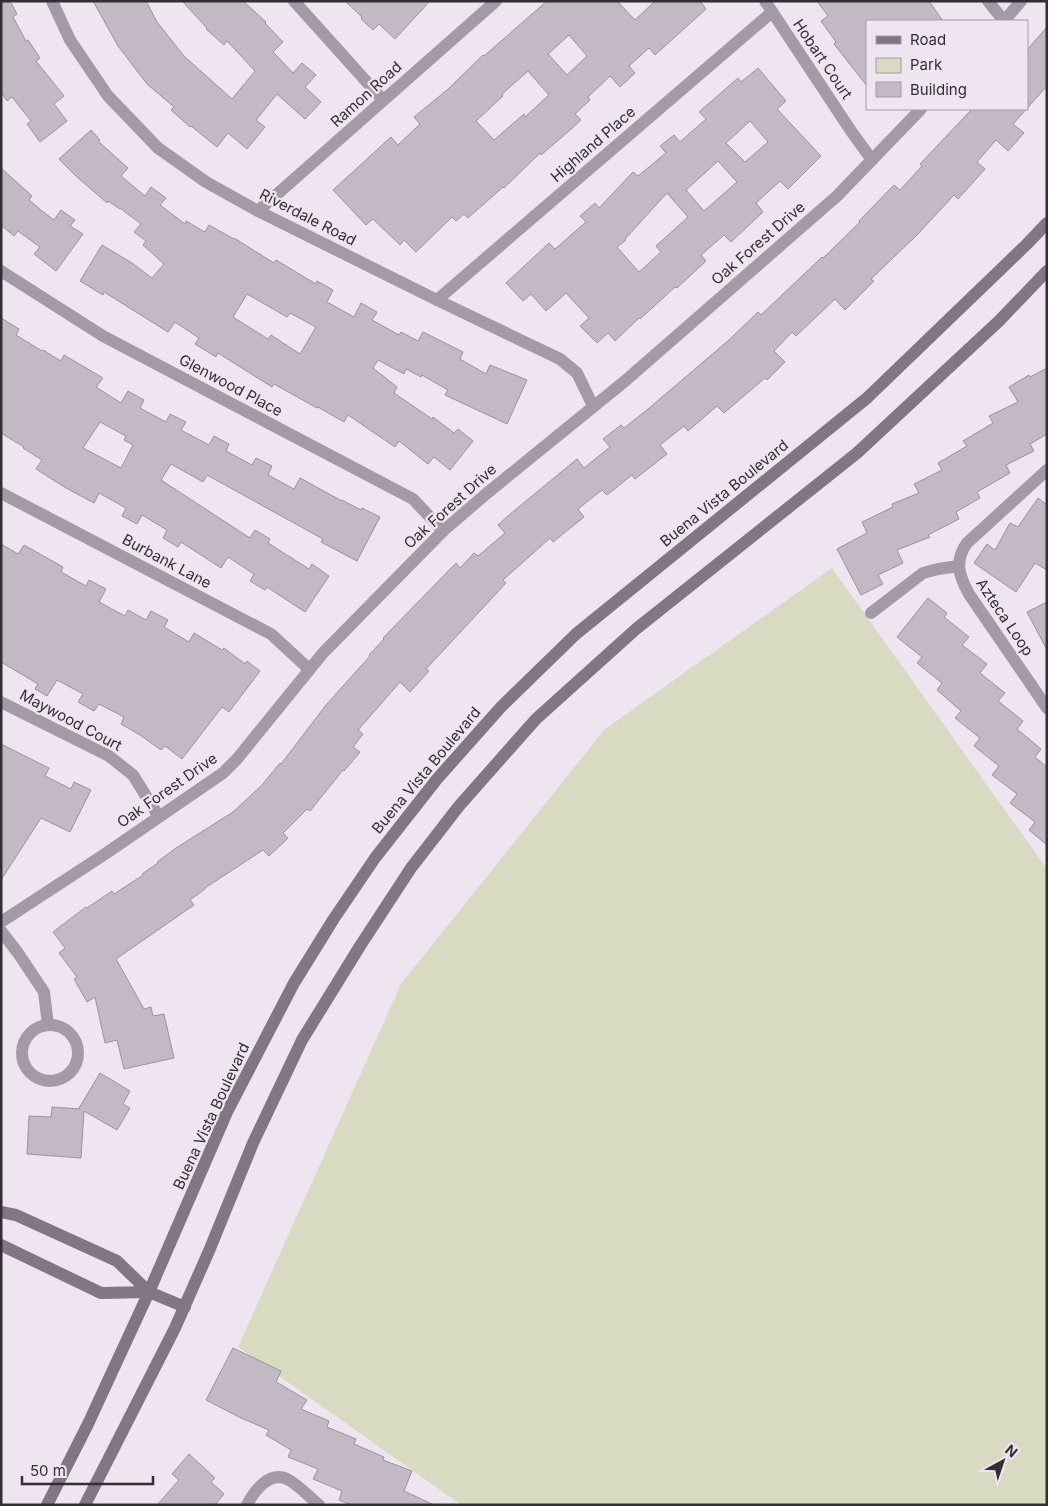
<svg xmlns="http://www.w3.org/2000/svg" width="1048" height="1506" font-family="Inter,sans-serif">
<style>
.green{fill:#d8dac2}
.building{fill:#c3b9c5;stroke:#9b929d;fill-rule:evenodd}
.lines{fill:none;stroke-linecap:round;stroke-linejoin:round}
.street{stroke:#a49aa7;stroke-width:12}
.secondary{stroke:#837486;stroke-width:12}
.labels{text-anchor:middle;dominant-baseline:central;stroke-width:4.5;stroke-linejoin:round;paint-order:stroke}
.street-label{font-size:15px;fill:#322e33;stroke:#efe5f1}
</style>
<rect width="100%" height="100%" fill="#efe5f1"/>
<path class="green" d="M832,568L1047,869V1505H461L238,1347L401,984L605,729Z"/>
<g class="building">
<path d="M1,1H10L17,14L13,17L26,41L28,40L40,58L36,61L64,96L54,104L67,121L40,142L27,124L31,121L12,97L7,101L1,92Z"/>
<path d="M93,1H146L157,22L184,56L232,99L255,71L227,41L224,45L206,29L207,28L182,1H243L266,22L265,23L283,42L273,52L293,73L302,63L316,75L305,87L321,102L305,119L277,94L256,120L265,127L247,149L228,133L217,147L191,126L190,127L171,110L174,107L147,84L118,46Z"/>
<path d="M345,1H430L395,39L379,24L373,30L361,19L362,17Z"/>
<path d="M547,1H617L635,20L655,1H700L706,9L655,55L649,48L629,66L635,73L620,87L610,76L588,97L590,100L575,114L581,120L569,131L541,155L540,153L504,188L503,187L468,218L464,214L456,221L452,217L416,252L404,240L400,245L373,219L366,225L333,190L391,137L398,145L420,124L414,117L447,90L483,55L484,56ZM569,35L587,56L567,75L548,54ZM528,71L549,95L525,117L524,114L494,140L476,121L503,96L502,94Z"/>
<path d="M817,1H929L943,21H867V86L834,44L836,42L821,21L828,16Z"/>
<path d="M1047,27V86L1013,124L1024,133L1008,151L996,140L977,162L985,169L958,199L954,195L917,235L871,279L874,281L845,310L835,299L796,336L792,332L774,351L785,362L767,380L765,378L724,413L717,406L688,431L684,426L660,445L667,454L635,479L632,475L607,495L602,490L578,509L584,517L553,542L550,538L503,580L506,583L426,669L429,671L410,692L400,682L358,730L363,734L353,747L360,752L344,771L343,770L310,811L307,809L283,833L288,838L269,856L263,850L205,888V889L190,900L194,905L116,959L144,1009L151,1007L153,1016L164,1014L174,1058L124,1069L117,1040L105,1043L95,997L87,1002L74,979L77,977L59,953L65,948L53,932L86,907L87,908L112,891L114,894L143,875L142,874L158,863L157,862L176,848L233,812L262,785L280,763L281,764L326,705L370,656L369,655L384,639L383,638L456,563L460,568L474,553L478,556L505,533L498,525L509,515L577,459L584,468L610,447L603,439L621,425L624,428L648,409L729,340L758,312L761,315L822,257L823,258L860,222L859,221L894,185L900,190L922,166L920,164L972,109H1027V50Z"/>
<path d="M758,68L786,101L777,109L821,156L788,189L780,181L756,203L763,212L731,242L724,235L701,255L706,261L677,288L675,287L640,319L639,318L615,341L608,333L597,343L580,326L589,318L566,293L546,311L531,294L523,301L506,283L549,243L555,249L586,222L580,216L595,203L599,208L633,172L638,176L666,153L660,146L674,135L680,142L706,119L699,112L738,78L741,82ZM750,121L768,142L745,162L726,143ZM718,161L737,182L704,211L686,190ZM667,193L688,217L656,246L661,252L639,272L617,247L626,240L625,239Z"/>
<path d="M91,130L100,140L98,141L128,168L121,176L145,196L151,187L166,198L160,205L185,224L186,221L205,232L209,225L234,239V238L274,263L276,260L316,284L317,281L333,290L327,302L354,317L361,303L377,312L372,320L399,335L401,332L418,341L423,332L463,352L460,359L486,374L490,365L527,380L507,424L445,395L448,390L422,375L421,377L406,369L404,374L378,360L373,368L397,387L394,393L432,419L433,417L454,433L458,429L473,441L450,470L434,457L428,464L399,441L395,447L348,415L344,422L318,407L317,408L274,384L272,387L218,353L216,357L195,344L199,338L175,322L168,332L104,292L103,295L80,281L102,245L132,263L152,278L164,264L143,245L146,241L134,232L141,224L120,208V209L108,201L107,203L77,177L59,159ZM247,294L287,317L290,313L316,327L300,354L271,335L268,339L233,317Z"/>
<path d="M1,168L32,196L29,200L42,211L54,220L61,210L75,220L70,226L83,234L56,271L34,254L40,247L18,231L14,236L1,225Z"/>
<path d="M1,318L19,329L16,335L42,351L43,350L61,361L64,355L103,378L96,387L121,403L128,391L144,400L140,408L166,422L170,414L186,422L181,430L209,445L214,436L229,444L226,451L252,465L256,458L272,466L268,475L294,489L300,478L342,501V500L361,510L362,508L380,517L357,561L321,542L323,539L207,475L203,482L171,464L161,480L250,538L255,530L270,539L268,543L309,569L312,564L329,576L305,612L267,587L265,590L250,581L254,574L228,557L221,568L181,542L178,547L163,538L167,530L142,515L137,524L122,516L126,508L99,493L94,503L66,488L36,469L42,460L23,448L24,447L1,433ZM100,422L126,436L124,440L133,445L121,468L83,448Z"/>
<path d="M1047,368V434L1030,444L1034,451L1006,465L1010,473L977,492L980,498L956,512L959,519L928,535L930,537L897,550L903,563L878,575L883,584L861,595L837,549L867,533L862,522L893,507L892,504L919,493L914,484L942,470L938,463L967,446L963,441L993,423L989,416L1018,402L1009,387L1029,375L1030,377Z"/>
<path d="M1038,498L1047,505V570L1035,563L1016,592L974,563L987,544L995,550L1010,523L1018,527Z"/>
<path d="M1,544L18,554L24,545L63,567L61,572L86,586L89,580L106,589L99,602L125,616L128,610L146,620L151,611L168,620L164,627L189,642L194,633L222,650L224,648L245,664L247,661L260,671L229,712L222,707L182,759L165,746L161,750L140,735L121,724L124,717L99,704L94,711L78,702L83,694L57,680L47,696L35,689L38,684L1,662Z"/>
<path d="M928,598L947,613L944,617L969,637L962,645L987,664L980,673L1005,693L998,701L1023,721L1017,729L1041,749L1035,757L1047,767V845L1029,830L1035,822L1010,803L1017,794L992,775L999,766L974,746L980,738L955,718L961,711L937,690L942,683L917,663L922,657L897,637Z"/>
<path d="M1047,602V650L1027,612Z"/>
<path d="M1,744L49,768L45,776L71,789L74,782L91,790L70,832L41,818L1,880Z"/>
<path d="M100,1073L130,1091L123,1104L130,1108L117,1130L84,1111L81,1158L27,1154L29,1116L51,1117L52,1107L80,1109L79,1108Z"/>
<path d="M233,1348L281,1371L276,1382L307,1400L301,1409L329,1421L327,1427L356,1439L354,1444L384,1457L383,1460L412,1471L404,1491L434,1505H351L339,1500L342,1491L313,1479L318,1469L288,1457L291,1450L266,1435L269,1430L241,1418L206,1400Z"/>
<path d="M189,1454L215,1478L211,1482L224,1494L215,1505H157L179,1480L172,1474Z"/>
</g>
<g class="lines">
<g class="street">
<path d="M52,1L70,40L108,96L158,148L206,182L258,211L437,300L560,359L577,373L593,406"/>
<path d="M294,1L383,100"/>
<path d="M765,1L851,131L872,160"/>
<path d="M988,1L1004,21"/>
<path d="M1004,21L1021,1"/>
<path d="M258,211L496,1"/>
<path d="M1,271L103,336L413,499L443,531"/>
<path d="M437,300L772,12"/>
<path d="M1047,470L967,543C954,561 959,576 969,594L1047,708"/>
<path d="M1,493L271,634L309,669"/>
<path d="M871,613L923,573L938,569L959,566"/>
<path d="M1,702L109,756L133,775L159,817"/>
<path d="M1,922L105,854L223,773L237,759L323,653L443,531L486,494L625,381L837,196L921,109"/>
<path d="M1,931L18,953L44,992L48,1025"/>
<circle cx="50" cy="1053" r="28"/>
<path d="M247,1505C254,1491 269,1471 287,1479C299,1485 309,1497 319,1505"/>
</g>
<g class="secondary">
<path d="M1,1212L16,1215L117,1261L149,1292L185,1307"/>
<path d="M1,1245L101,1293L149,1292"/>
<path d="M47,1505L88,1424L149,1292L227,1112L294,983L333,920L375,858L437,779L501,707L576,634L867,398L1027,244L1047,223"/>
<path d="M85,1505L175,1328L209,1251L253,1143L302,1040L360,946L411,868L459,806L536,719L636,629L857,453L999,321L1047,271"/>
</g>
</g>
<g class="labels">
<g class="street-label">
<text transform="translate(823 59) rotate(56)">Hobart Court</text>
<text transform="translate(366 94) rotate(-42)">Ramon Road</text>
<text transform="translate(593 144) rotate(-41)">Highland Place</text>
<text transform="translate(308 217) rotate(27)">Riverdale Road</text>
<text transform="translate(758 243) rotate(-41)">Oak Forest Drive</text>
<text transform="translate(231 385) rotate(28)">Glenwood Place</text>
<text transform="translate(724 493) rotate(-39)">Buena Vista Boulevard</text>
<text transform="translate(450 506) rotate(-42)">Oak Forest Drive</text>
<text transform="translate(167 561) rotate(28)">Burbank Lane</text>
<text transform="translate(1005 617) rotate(56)">Azteca Loop</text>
<text transform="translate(71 720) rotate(28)">Maywood Court</text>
<text transform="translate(426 770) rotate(-50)">Buena Vista Boulevard</text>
<text transform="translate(167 790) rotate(-35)">Oak Forest Drive</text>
<text transform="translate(211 1116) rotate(-65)">Buena Vista Boulevard</text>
</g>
</g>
<rect width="1048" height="1506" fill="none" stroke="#322e33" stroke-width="5"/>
<rect x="866" y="20" width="162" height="90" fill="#efe5f1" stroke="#a39ca5"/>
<rect x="876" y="36" width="25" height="8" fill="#837486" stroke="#a39ca5"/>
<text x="910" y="45" font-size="15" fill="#322e33">Road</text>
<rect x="876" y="58" width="25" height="15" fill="#d8dac2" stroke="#a39ca5"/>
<text x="910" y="70" font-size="15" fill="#322e33">Park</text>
<rect x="876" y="82" width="25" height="15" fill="#c3b9c5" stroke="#a39ca5"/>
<text x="910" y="95" font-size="15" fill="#322e33">Building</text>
<g transform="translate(1003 1461) rotate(40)" stroke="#efe5f1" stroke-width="4" paint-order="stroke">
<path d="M0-4L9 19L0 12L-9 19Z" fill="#322e33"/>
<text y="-8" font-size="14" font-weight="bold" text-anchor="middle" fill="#322e33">N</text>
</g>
<path d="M22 1476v8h131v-8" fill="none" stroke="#322e33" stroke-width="2.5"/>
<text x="30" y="1476" font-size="15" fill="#322e33" stroke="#efe5f1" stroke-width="4" paint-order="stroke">50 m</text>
</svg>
